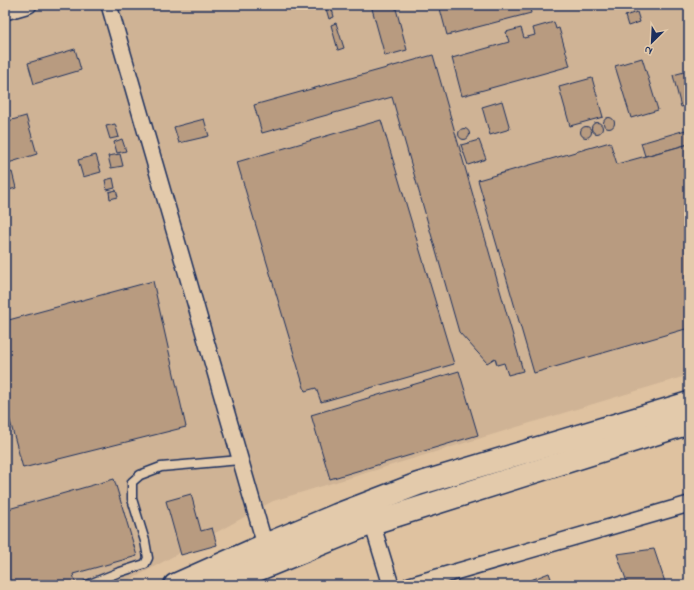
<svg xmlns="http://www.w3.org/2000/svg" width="694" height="590" font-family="'Indie Flower',sans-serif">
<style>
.built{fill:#cfb395}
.building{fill:#b89b80;stroke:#1b2f5e}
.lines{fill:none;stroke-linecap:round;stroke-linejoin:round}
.service-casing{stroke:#1b2f5e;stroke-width:11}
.minor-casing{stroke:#1b2f5e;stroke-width:18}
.primary-casing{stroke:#1b2f5e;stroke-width:25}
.service{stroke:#e3caab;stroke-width:8}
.minor{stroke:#e3caab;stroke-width:15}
.primary{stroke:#e3caab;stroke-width:22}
</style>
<rect width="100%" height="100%" fill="#dfc2a0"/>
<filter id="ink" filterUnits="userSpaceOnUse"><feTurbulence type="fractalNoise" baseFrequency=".025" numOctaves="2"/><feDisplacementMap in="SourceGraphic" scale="8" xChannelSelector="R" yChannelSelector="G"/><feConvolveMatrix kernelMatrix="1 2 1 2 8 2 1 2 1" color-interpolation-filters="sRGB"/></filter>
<g filter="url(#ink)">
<path class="built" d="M5,5H689V375L273,501L121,585H5Z"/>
<g class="building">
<path d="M325,5H331L334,17L329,19Z"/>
<path d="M371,5H395L407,50L385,56Z"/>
<path d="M439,5H529L531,13L447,35Z"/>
<path d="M637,12L640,22L628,26L625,16Z"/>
<path d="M554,22L556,29L559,28L570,66L462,96L452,58L509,42L506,32L521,28L524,38L535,35L533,28Z"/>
<path d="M336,23L344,48L338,50L331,25Z"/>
<path d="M689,41V58L688,57L686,50L688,43Z"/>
<path d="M75,49L81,70L34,84L28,63Z"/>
<path d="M433,55L523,371L508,375L504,363L497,365L495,358L487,363L459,332L392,97L262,133L254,105Z"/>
<path d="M642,58L658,110L631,118L615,66Z"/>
<path d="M688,71L689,74V105L681,107L673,75Z"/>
<path d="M592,78L603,117L570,126L559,87Z"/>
<path d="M502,101L510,129L490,135L482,107Z"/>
<path d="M26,116L37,154L5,164V122Z"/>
<circle cx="609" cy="123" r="5.5"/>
<path d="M204,119L209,136L179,143L174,127Z"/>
<path d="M381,120L454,364L321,402L316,388L305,391L237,162Z"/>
<circle cx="597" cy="128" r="5.5"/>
<path d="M115,124L119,137L110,139L106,126Z"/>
<circle cx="586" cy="132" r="5.5"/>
<circle cx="464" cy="134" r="5.5"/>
<path d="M689,129V144L645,156L641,143Z"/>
<path d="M122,139L126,151L117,153L114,142Z"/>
<path d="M479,140L486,159L468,165L461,145Z"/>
<path d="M610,142L617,164L689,144V328L534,373L478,180Z"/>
<path d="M120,154L123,166L111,168L108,156Z"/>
<path d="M96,155L101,172L83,177L78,160Z"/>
<path d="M12,172L16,188L5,191V174Z"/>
<path d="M113,178L115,188L107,190L105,180Z"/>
<path d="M116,190L118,197L110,199L109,192Z"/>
<path d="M153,281L186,427L23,468L5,403V321Z"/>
<path d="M459,371L478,435L330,479L311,415Z"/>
<path d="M114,479L137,556L73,574L76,585H51L50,581L35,585H5V510Z"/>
<path d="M191,494L201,531L212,528L217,545L181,555L166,501Z"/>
<path d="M654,549L666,585H628L617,554Z"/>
<path d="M549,573L553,584L550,585H518Z"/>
</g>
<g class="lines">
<defs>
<path id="service" d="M87,585L117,573L145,564L148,558L145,541L132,499V482L140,475L161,467L240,460"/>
<g id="minor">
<path d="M109,5L265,545L269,553"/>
<path d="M5,12L29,5"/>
<path d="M372,523L391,585"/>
<path d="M410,585L689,504"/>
</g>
<g id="primary">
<path d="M175,585L265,545L337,515L418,484L689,403"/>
<path d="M222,585L262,568L372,523L689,423"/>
</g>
</defs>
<use href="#service" class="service-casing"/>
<use href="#minor" class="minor-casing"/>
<use href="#primary" class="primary-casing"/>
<use href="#service" class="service"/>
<use href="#minor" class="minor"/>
<use href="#primary" class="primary"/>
</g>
</g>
<rect width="694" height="590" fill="none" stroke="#e3caab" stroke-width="20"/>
<rect x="10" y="10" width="674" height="570" fill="none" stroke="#1b2f5e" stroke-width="1.5" filter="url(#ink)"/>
<g transform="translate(652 42) rotate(204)" stroke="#e3caab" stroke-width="3" paint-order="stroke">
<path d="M0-3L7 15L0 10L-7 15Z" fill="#1b2f5e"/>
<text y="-6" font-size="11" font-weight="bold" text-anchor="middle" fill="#1b2f5e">N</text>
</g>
</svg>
